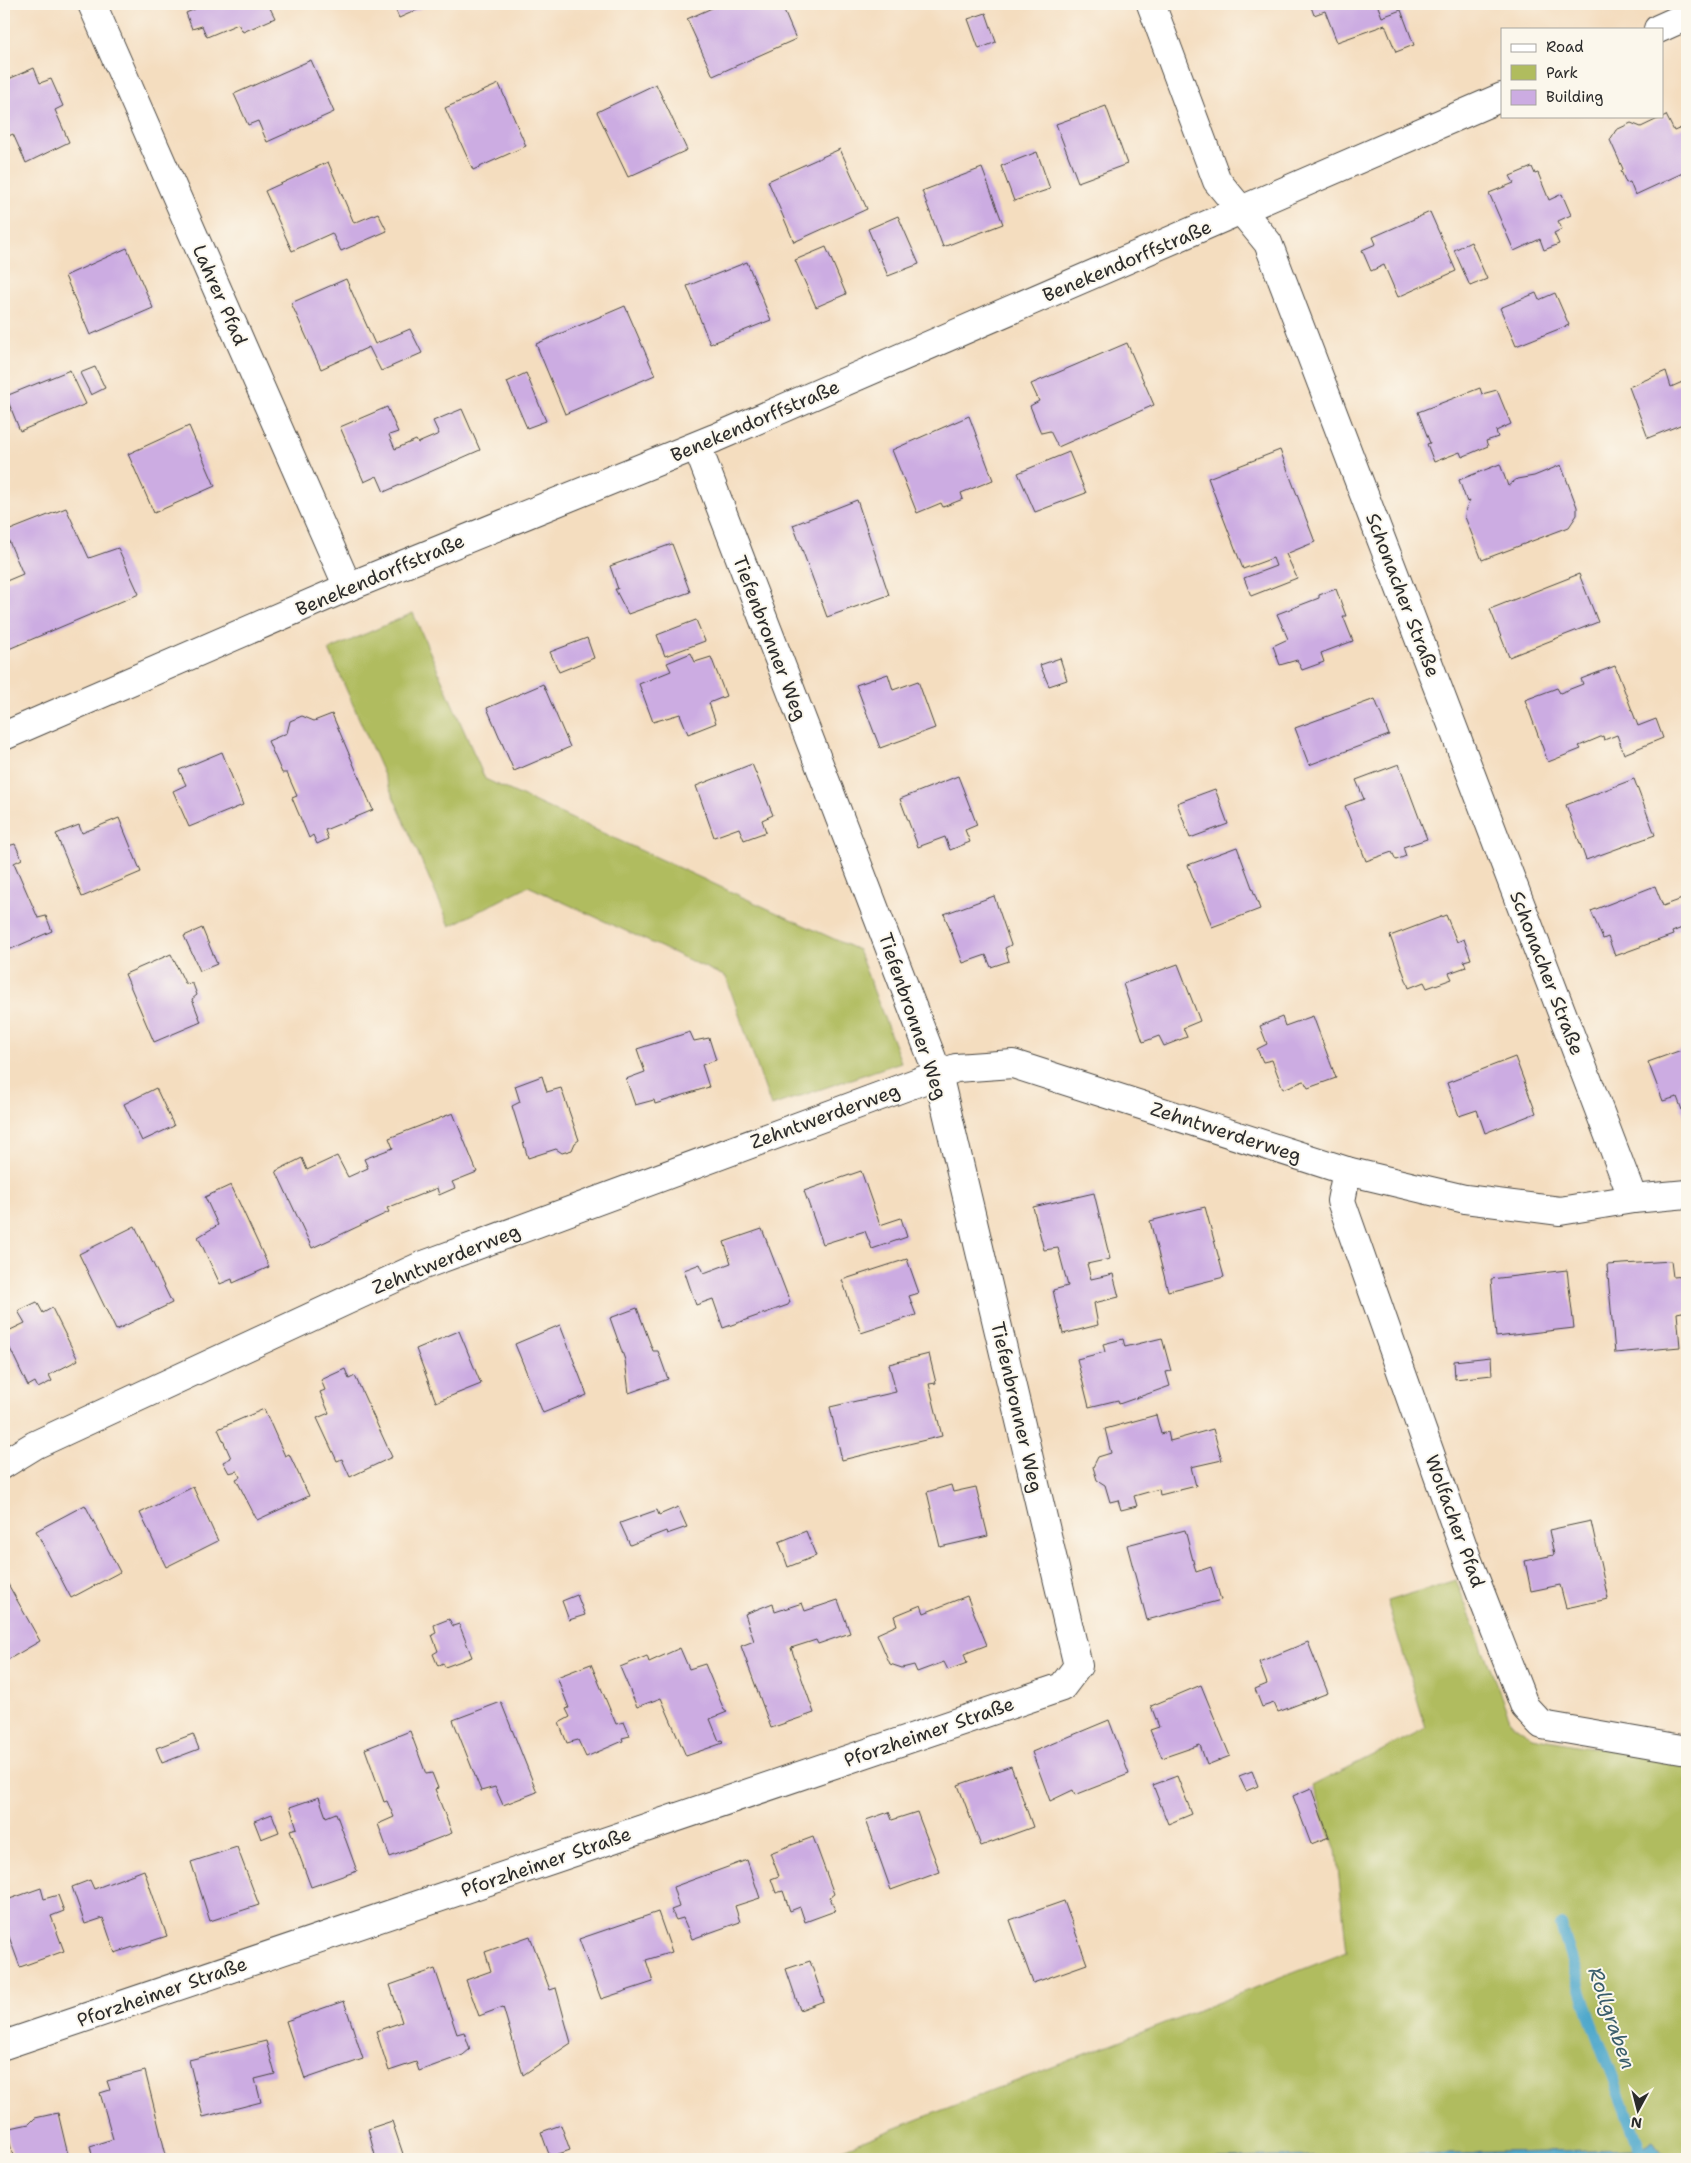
<svg xmlns="http://www.w3.org/2000/svg" width="1691" height="2163" font-family="'Shantell Sans',sans-serif">
<style>
.green{fill:#b0bc5e;stroke:#6e7444}
.water{fill:#4ea7cb;stroke:#3c697b}
.lines{fill:none;stroke-linecap:round;stroke-linejoin:round}
.stream{stroke:#4ea7cb;stroke-width:12}
.building{fill:#ccace2}
.minor-casing{stroke:#494641;stroke-width:30}
.minor{stroke:#fff;stroke-width:28}
.labels{text-anchor:middle;dominant-baseline:central;stroke-width:4;stroke-linejoin:round;paint-order:stroke}
.street-label{font-size:19px;fill:#2b2b2b;stroke:#fbf7ec}
.water-label{font-size:20px;font-style:italic;fill:#395d6b;stroke:#fbf7ec}
</style>
<rect width="100%" height="100%" fill="#fbf7ec"/>
<filter id="ink" filterUnits="userSpaceOnUse"><feTurbulence type="fractalNoise" baseFrequency=".02" numOctaves="2"/><feDisplacementMap in="SourceGraphic" scale="10" xChannelSelector="R" yChannelSelector="G"/><feConvolveMatrix kernelMatrix="1 2 1 2 8 2 1 2 1" color-interpolation-filters="sRGB"/></filter>
<filter id="wash" filterUnits="userSpaceOnUse"><feTurbulence type="fractalNoise" baseFrequency=".0096" numOctaves="4" result="noise"/><feDisplacementMap in="SourceGraphic" scale="20" xChannelSelector="R" yChannelSelector="G"/><feGaussianBlur stdDeviation="1.12" result="paint"/><feColorMatrix in="noise" values="0 0 0 0 0 0 0 0 0 0 0 0 0 0 0 0 0 1.4 0 .05"/><feComposite in="paint" operator="in"/></filter>
<g filter="url(#wash)">
<rect width="100%" height="100%" fill="#f4ddbf"/>
<g class="green">
<path d="M413,613L485,779L858,950L901,1062L771,1106L726,977L528,886L450,926L329,650Z"/>
<path d="M1456,1580L1511,1722L1532,1737L1582,1746L1687,1759V2159C1670,2159 1664,2153 1654,2140L1640,2149L1180,2159H817L1347,1952L1336,1850L1312,1786L1426,1728L1387,1601Z"/>
</g>
<path class="water" d="M1654,2140L1663,2152L1674,2159H1180L1640,2149Z"/>
<g class="lines">
<path class="stream" d="M1561,1926L1591,2020L1640,2149"/>
</g>
<g id="blocks">
<g class="building">
<path d="M192,4H281L270,8L275,18L243,32L238,24L207,37L202,26L192,29L186,13L195,9Z"/>
<path d="M393,4H425L426,6L399,18Z"/>
<path d="M721,4H781L796,39L713,76L687,19Z"/>
<path d="M1310,4H1377L1382,17L1401,10L1414,45L1396,52L1385,25L1337,42L1325,11L1314,15Z"/>
<path d="M986,13L996,42L979,49L968,19Z"/>
<path d="M311,60L334,112L267,142L258,121L248,125L234,94Z"/>
<path d="M34,68L40,83L51,79L63,106L55,110L69,142L26,163L13,134L4,138V81Z"/>
<path d="M499,84L526,146L473,170L445,108Z"/>
<path d="M656,84L687,150L628,177L597,112Z"/>
<path d="M1106,106L1127,164L1078,182L1056,124Z"/>
<path d="M1666,115L1674,131L1686,126L1687,129V150L1684,151L1687,160V171L1635,195L1630,182L1626,183L1621,171L1623,169L1610,140L1616,130L1631,123L1641,127Z"/>
<path d="M840,149L867,209L794,242L768,181Z"/>
<path d="M1037,152L1050,189L1014,201L1001,166Z"/>
<path d="M328,162L354,223L378,213L387,231L341,251L332,233L292,251L265,191Z"/>
<path d="M1532,167L1535,174L1538,173L1549,200L1562,194L1571,215L1558,221L1562,229L1554,233L1559,244L1544,250L1540,239L1514,251L1489,193L1514,183L1510,176Z"/>
<path d="M982,168L1003,224L943,247L922,191Z"/>
<path d="M1430,212L1456,271L1398,297L1384,265L1371,271L1362,250L1376,244L1373,237Z"/>
<path d="M898,216L919,264L888,276L868,229Z"/>
<path d="M1471,242L1487,279L1470,286L1454,250Z"/>
<path d="M826,247L846,294L816,307L795,260Z"/>
<path d="M127,248L153,308L90,335L65,276Z"/>
<path d="M747,262L771,320L710,344L687,286Z"/>
<path d="M346,279L375,344L410,329L422,353L381,371L369,347L321,369L291,303Z"/>
<path d="M1536,293L1539,300L1555,293L1569,325L1516,346L1500,308Z"/>
<path d="M625,306L655,375L565,414L536,344Z"/>
<path d="M1127,343L1154,405L1058,447L1050,431L1041,433L1030,406L1039,401L1031,384Z"/>
<path d="M95,367L105,388L91,395L80,373Z"/>
<path d="M70,370L86,404L20,431L6,396Z"/>
<path d="M1666,371L1671,387L1687,380V410L1682,413L1685,423L1648,438L1629,387Z"/>
<path d="M526,373L546,421L527,428L507,382Z"/>
<path d="M1480,388L1482,394L1497,390L1511,424L1496,431L1498,437L1486,441L1488,446L1462,457L1460,452L1434,462L1427,444L1430,443L1418,412Z"/>
<path d="M387,407L398,432L389,435L395,449L416,440L418,443L439,434L433,421L462,409L480,450L384,492L377,476L364,482L340,427Z"/>
<path d="M969,416L993,480L961,493L963,499L943,507L941,503L917,513L892,450Z"/>
<path d="M189,426L215,486L154,513L128,454Z"/>
<path d="M1280,450L1315,542L1286,554L1297,578L1251,596L1244,578L1276,566L1273,558L1243,569L1208,478Z"/>
<path d="M1069,452L1086,493L1035,512L1018,473Z"/>
<path d="M1500,464L1508,486L1517,479L1534,476L1561,465L1577,507V515L1569,527L1482,560L1465,517L1466,508L1470,501L1467,502L1459,480Z"/>
<path d="M857,500L889,595L827,617L793,525Z"/>
<path d="M66,508L89,558L118,548L139,594L4,651V582L23,574L5,532Z"/>
<path d="M672,544L690,592L628,614L615,589H618L610,566Z"/>
<path d="M1579,574L1598,622L1509,657L1490,609Z"/>
<path d="M1336,589L1346,616H1343L1353,641L1321,653L1324,662L1302,670L1297,660L1280,665L1273,646L1288,639L1277,614L1319,598V595Z"/>
<path d="M696,620L705,641L665,656L657,635Z"/>
<path d="M587,638L594,658L559,672L550,652Z"/>
<path d="M691,653L695,662L711,657L726,696L709,703L716,723L688,734L680,714L653,722L639,684L671,671L667,663Z"/>
<path d="M1060,658L1067,680L1049,686L1040,665Z"/>
<path d="M1615,666L1638,726L1656,719L1663,738L1624,754L1617,735L1604,740L1603,736L1579,746L1581,749L1548,762L1525,700L1557,688L1560,693L1583,684L1581,679Z"/>
<path d="M888,674L893,690L918,681L935,728L880,748L856,685Z"/>
<path d="M543,684L570,747L514,771L487,708Z"/>
<path d="M1375,699L1389,735L1309,765L1295,728Z"/>
<path d="M332,714L373,810L325,830L328,839L317,844L313,835L309,838L292,798L297,796L287,773H282L268,741L287,733L290,721L302,716L314,721Z"/>
<path d="M222,752L243,805L189,827L173,791L186,785L179,770Z"/>
<path d="M752,764L773,815L762,820L766,832L744,840L739,828L714,837L696,786Z"/>
<path d="M1399,764L1427,839L1403,847L1406,856L1396,860L1392,852L1366,861L1345,806L1364,799L1356,780Z"/>
<path d="M958,776L977,825L965,830L970,842L950,850L945,837L918,847L900,799Z"/>
<path d="M1634,779L1655,835L1586,860L1566,805Z"/>
<path d="M1215,789L1228,824L1190,838L1177,803Z"/>
<path d="M119,818L141,872L82,897L56,834L79,825L82,833Z"/>
<path d="M4,838L8,846L15,844L22,859L14,863L38,918L46,916L52,931L4,952Z"/>
<path d="M1237,847L1260,909L1212,927L1188,865Z"/>
<path d="M1655,886L1663,906L1682,899L1687,914V926L1672,932L1673,935L1615,956L1608,937L1603,939L1591,911Z"/>
<path d="M994,896L1011,945L1005,948L1009,961L991,967L986,955L963,963L944,914Z"/>
<path d="M1446,915L1457,942L1464,939L1471,959L1464,961L1466,967L1449,973L1452,979L1427,988L1424,982L1409,988L1390,936Z"/>
<path d="M202,928L217,964L200,971L184,936Z"/>
<path d="M171,954L185,983L193,984L197,995L192,999L201,1022L154,1042L125,974Z"/>
<path d="M1178,964L1200,1021L1183,1028L1187,1037L1164,1046L1159,1036L1143,1042L1123,984Z"/>
<path d="M1313,1016L1336,1078L1308,1088L1304,1081L1283,1089L1272,1060L1263,1062L1257,1049L1267,1044L1260,1026L1282,1017L1285,1026Z"/>
<path d="M690,1032L694,1041L709,1038L716,1060L702,1065L709,1087L655,1104L654,1100L635,1105L626,1079L645,1072L637,1049Z"/>
<path d="M1687,1048V1123L1677,1097L1663,1101L1648,1062Z"/>
<path d="M1515,1057L1536,1113L1485,1133L1477,1110L1459,1116L1447,1083Z"/>
<path d="M542,1076L547,1092L561,1088L579,1140L575,1143L572,1150L562,1153L556,1149L528,1158L512,1106L520,1102L515,1086Z"/>
<path d="M156,1088L174,1126L142,1141L124,1104Z"/>
<path d="M453,1113L477,1172L452,1182L455,1188L439,1195L437,1188L387,1208L389,1212L312,1248L276,1171L302,1158L307,1170L337,1156L348,1177L368,1168L364,1159L393,1148L389,1138Z"/>
<path d="M861,1171L880,1225L901,1218L907,1237L872,1249L865,1231L823,1244L804,1191Z"/>
<path d="M231,1185L269,1267L233,1283L232,1279L220,1284L198,1237L218,1225L205,1197Z"/>
<path d="M1094,1193L1110,1259L1087,1264L1091,1279L1113,1274L1119,1297L1094,1303L1098,1325L1063,1334L1053,1290L1068,1286L1058,1248L1044,1250L1033,1207Z"/>
<path d="M1205,1207L1224,1277L1168,1291L1150,1221Z"/>
<path d="M135,1226L172,1303L116,1330L79,1254Z"/>
<path d="M762,1229L790,1302L788,1305L723,1328L713,1299L696,1305L684,1270L700,1264L704,1273L731,1263L724,1242Z"/>
<path d="M907,1259L919,1293L909,1296L916,1315L861,1333L842,1280Z"/>
<path d="M1671,1261L1673,1277L1687,1276V1311L1677,1313L1680,1347L1615,1353L1607,1265Z"/>
<path d="M1567,1270L1574,1328L1496,1337L1491,1279Z"/>
<path d="M37,1302L43,1313L52,1308L78,1360L49,1375L52,1381L38,1388L35,1382L28,1386L4,1336V1333L25,1323L18,1311Z"/>
<path d="M637,1308L653,1351H658L668,1379L629,1393L625,1360L610,1318Z"/>
<path d="M560,1325L587,1395L543,1413L515,1344Z"/>
<path d="M459,1331L481,1384L436,1402L416,1349Z"/>
<path d="M1162,1338L1171,1371L1166,1372L1170,1386L1119,1404L1118,1400L1089,1407L1077,1359L1105,1352L1103,1344L1123,1339L1125,1347Z"/>
<path d="M929,1354L936,1383L929,1384L942,1436L842,1460L830,1407L896,1392L889,1364Z"/>
<path d="M1491,1357L1492,1375L1455,1379L1454,1361Z"/>
<path d="M345,1369L349,1379L355,1376L392,1457L350,1477L342,1459L337,1461L317,1418L329,1413L320,1392L325,1390L321,1380Z"/>
<path d="M264,1409L285,1456L289,1454L309,1496L257,1520L236,1479L240,1477L237,1471L229,1473L223,1462L231,1458L218,1429Z"/>
<path d="M1156,1415L1161,1434L1168,1432L1170,1441L1213,1429L1222,1460L1191,1467L1196,1486L1160,1495L1159,1489L1134,1496L1137,1506L1121,1510L1118,1500L1110,1502L1105,1485L1097,1480L1093,1467L1098,1457L1111,1453L1105,1429Z"/>
<path d="M951,1485L953,1492L976,1487L988,1536L940,1547L927,1492Z"/>
<path d="M193,1487L218,1541L166,1567L140,1513Z"/>
<path d="M85,1505L120,1572L71,1598L36,1531Z"/>
<path d="M678,1507L687,1527L667,1534L666,1531L630,1545L620,1523L657,1510L659,1515Z"/>
<path d="M1591,1521L1608,1599L1566,1608L1560,1585L1531,1591L1525,1561L1554,1555L1549,1530Z"/>
<path d="M1185,1530L1196,1572L1211,1567L1221,1600L1147,1620L1127,1545Z"/>
<path d="M806,1531L816,1556L788,1567L779,1542Z"/>
<path d="M4,1577L40,1641L4,1662Z"/>
<path d="M577,1595L585,1615L569,1620L562,1601Z"/>
<path d="M967,1596L987,1645L964,1654L967,1663L948,1670L944,1662L917,1672L914,1665L902,1668L890,1664L877,1634L897,1625L894,1616L921,1605L924,1613Z"/>
<path d="M838,1600L850,1633L818,1644L816,1640L791,1648L814,1713L771,1728L741,1646L754,1641L745,1614L773,1603L775,1612L802,1603L805,1611Z"/>
<path d="M449,1619L453,1626L459,1624L472,1657L445,1667L443,1663L438,1666L433,1654L438,1651L432,1635L436,1633L434,1625Z"/>
<path d="M1308,1642L1328,1693L1278,1712L1274,1703L1262,1707L1255,1689L1267,1684L1259,1662Z"/>
<path d="M680,1648L689,1669L705,1664L724,1710L727,1712L710,1719L719,1741L722,1740L723,1743L686,1756L661,1698L637,1707L620,1667L647,1656L649,1662Z"/>
<path d="M591,1664L616,1724L624,1722L630,1736L622,1738L623,1741L586,1757L578,1740L567,1743L559,1723L570,1717L566,1709L569,1708L557,1677Z"/>
<path d="M1201,1685L1230,1756L1207,1765L1200,1745L1162,1758L1150,1730L1159,1727L1151,1706Z"/>
<path d="M501,1702L537,1792L503,1805L495,1787L481,1791L453,1720Z"/>
<path d="M1109,1720L1129,1774L1075,1795L1073,1790L1050,1801L1032,1752Z"/>
<path d="M410,1731L426,1774L432,1773L438,1788L435,1789L452,1833L390,1857L378,1824L394,1817L387,1801L384,1802L365,1749Z"/>
<path d="M193,1734L199,1749L162,1763L156,1748Z"/>
<path d="M1011,1766L1033,1827L981,1846L958,1785Z"/>
<path d="M1252,1771L1258,1786L1246,1791L1239,1776Z"/>
<path d="M1177,1776L1192,1814L1168,1824L1153,1785Z"/>
<path d="M1311,1788L1329,1837L1311,1844L1293,1796Z"/>
<path d="M319,1797L326,1817L336,1813L357,1871L311,1887L290,1830L297,1828L290,1807Z"/>
<path d="M889,1812L892,1820L917,1812L940,1872L891,1890L866,1820Z"/>
<path d="M272,1814L279,1832L261,1839L254,1821Z"/>
<path d="M813,1837L834,1894L830,1897L835,1911L805,1922L800,1907L790,1911L783,1891L776,1893L771,1879L779,1876L770,1853Z"/>
<path d="M237,1847L259,1905L210,1921L191,1862Z"/>
<path d="M747,1860L760,1898L735,1906L740,1922L692,1939L683,1918L676,1920L671,1910L679,1907L673,1887Z"/>
<path d="M144,1870L167,1936L115,1953L103,1918L85,1924L72,1887L90,1880L94,1889Z"/>
<path d="M41,1888L44,1899L58,1895L64,1911L51,1916L64,1951L20,1967L4,1923V1901Z"/>
<path d="M1064,1901L1087,1964L1033,1983L1010,1920Z"/>
<path d="M658,1912L672,1952L646,1960L653,1982L601,1999L579,1939Z"/>
<path d="M530,1936L550,1990L556,1988L571,2043L523,2075L503,2007L479,2016L466,1980L491,1971L485,1952Z"/>
<path d="M810,1961L824,2001L800,2010L786,1969Z"/>
<path d="M435,1969L457,2034L464,2032L470,2049L463,2055L419,2071L416,2062L389,2071L376,2031L402,2022L390,1985Z"/>
<path d="M344,2001L363,2059L305,2079L286,2021Z"/>
<path d="M266,2041L275,2074L255,2079L261,2102L203,2117L189,2060Z"/>
<path d="M145,2071L167,2159H93L90,2146L113,2139L100,2093L110,2090L107,2081Z"/>
<path d="M58,2113L69,2159H14L6,2129L29,2124L35,2118Z"/>
<path d="M392,2121L404,2157L376,2159L368,2129Z"/>
<path d="M561,2125L570,2150L550,2157L541,2132Z"/>
</g>
</g>
</g>
<g filter="url(#ink)">
<use href="#blocks" fill-opacity="0" stroke="#494641" stroke-width="1"/>
<g class="lines">
<defs>
<g id="minor">
<path d="M92,4L348,587"/>
<path d="M1151,4L1217,181L1268,243L1633,1199"/>
<path d="M1658,29L1687,16"/>
<path d="M4,736L348,587L715,438L1502,97"/>
<path d="M1347,1171L1341,1201L1467,1558L1525,1707L1542,1725L1687,1750"/>
<path d="M4,1464L35,1445L421,1266L956,1068L1013,1064L1347,1171L1465,1199L1560,1211L1633,1199L1687,1194"/>
<path d="M4,2045L1062,1687L1078,1666L938,1074L697,446"/>
</g>
</defs>
<use href="#minor" class="minor-casing"/>
<use href="#minor" class="minor"/>
</g>
</g>
<g class="labels">
<g class="street-label">
<text transform="translate(1127 261) rotate(-23)">Benekendorffstraße</text>
<text transform="translate(220 295) rotate(66)">Lahrer Pfad</text>
<text transform="translate(755 421) rotate(-23)">Benekendorffstraße</text>
<text transform="translate(380 575) rotate(-23)">Benekendorffstraße</text>
<text transform="translate(1403 595) rotate(69)">Schonacher Straße</text>
<text transform="translate(770 638) rotate(69)">Tiefenbronner Weg</text>
<text transform="translate(1547 973) rotate(69)">Schonacher Straße</text>
<text transform="translate(913 1016) rotate(71)">Tiefenbronner Weg</text>
<text transform="translate(825 1116) rotate(-20)">Zehntwerderweg</text>
<text transform="translate(1226 1132) rotate(18)">Zehntwerderweg</text>
<text transform="translate(446 1259) rotate(-22)">Zehntwerderweg</text>
<text transform="translate(1017 1407) rotate(77)">Tiefenbronner Weg</text>
<text transform="translate(1455 1521) rotate(70)">Wolfacher Pfad</text>
<text transform="translate(929 1732) rotate(-19)">Pforzheimer Straße</text>
<text transform="translate(546 1862) rotate(-19)">Pforzheimer Straße</text>
<text transform="translate(162 1992) rotate(-19)">Pforzheimer Straße</text>
</g>
<g class="water-label">
<text transform="translate(1612 2018) rotate(71)">Rollgraben</text>
</g>
</g>
<rect width="1691" height="2163" fill="none" stroke="#fbf7ec" stroke-width="20"/>
<rect x="1501" y="28" width="162" height="90" fill="#fbf7ec" stroke="#a8a59f"/>
<rect x="1511" y="44" width="25" height="8" fill="#ffffff" stroke="#a8a59f"/>
<text x="1546" y="52" font-size="15" fill="#2b2b2b">Road</text>
<rect x="1511" y="65" width="25" height="15" fill="#b0bc5e" stroke="#a8a59f"/>
<text x="1546" y="78" font-size="15" fill="#2b2b2b">Park</text>
<rect x="1511" y="90" width="25" height="15" fill="#ccace2" stroke="#a8a59f"/>
<text x="1546" y="102" font-size="15" fill="#2b2b2b">Building</text>
<g transform="translate(1638 2110) rotate(187)" stroke="#fbf7ec" stroke-width="4" paint-order="stroke">
<path d="M0-4L9 19L0 12L-9 19Z" fill="#2b2b2b"/>
<text y="-8" font-size="14" font-weight="bold" text-anchor="middle" fill="#2b2b2b">N</text>
</g>
</svg>
